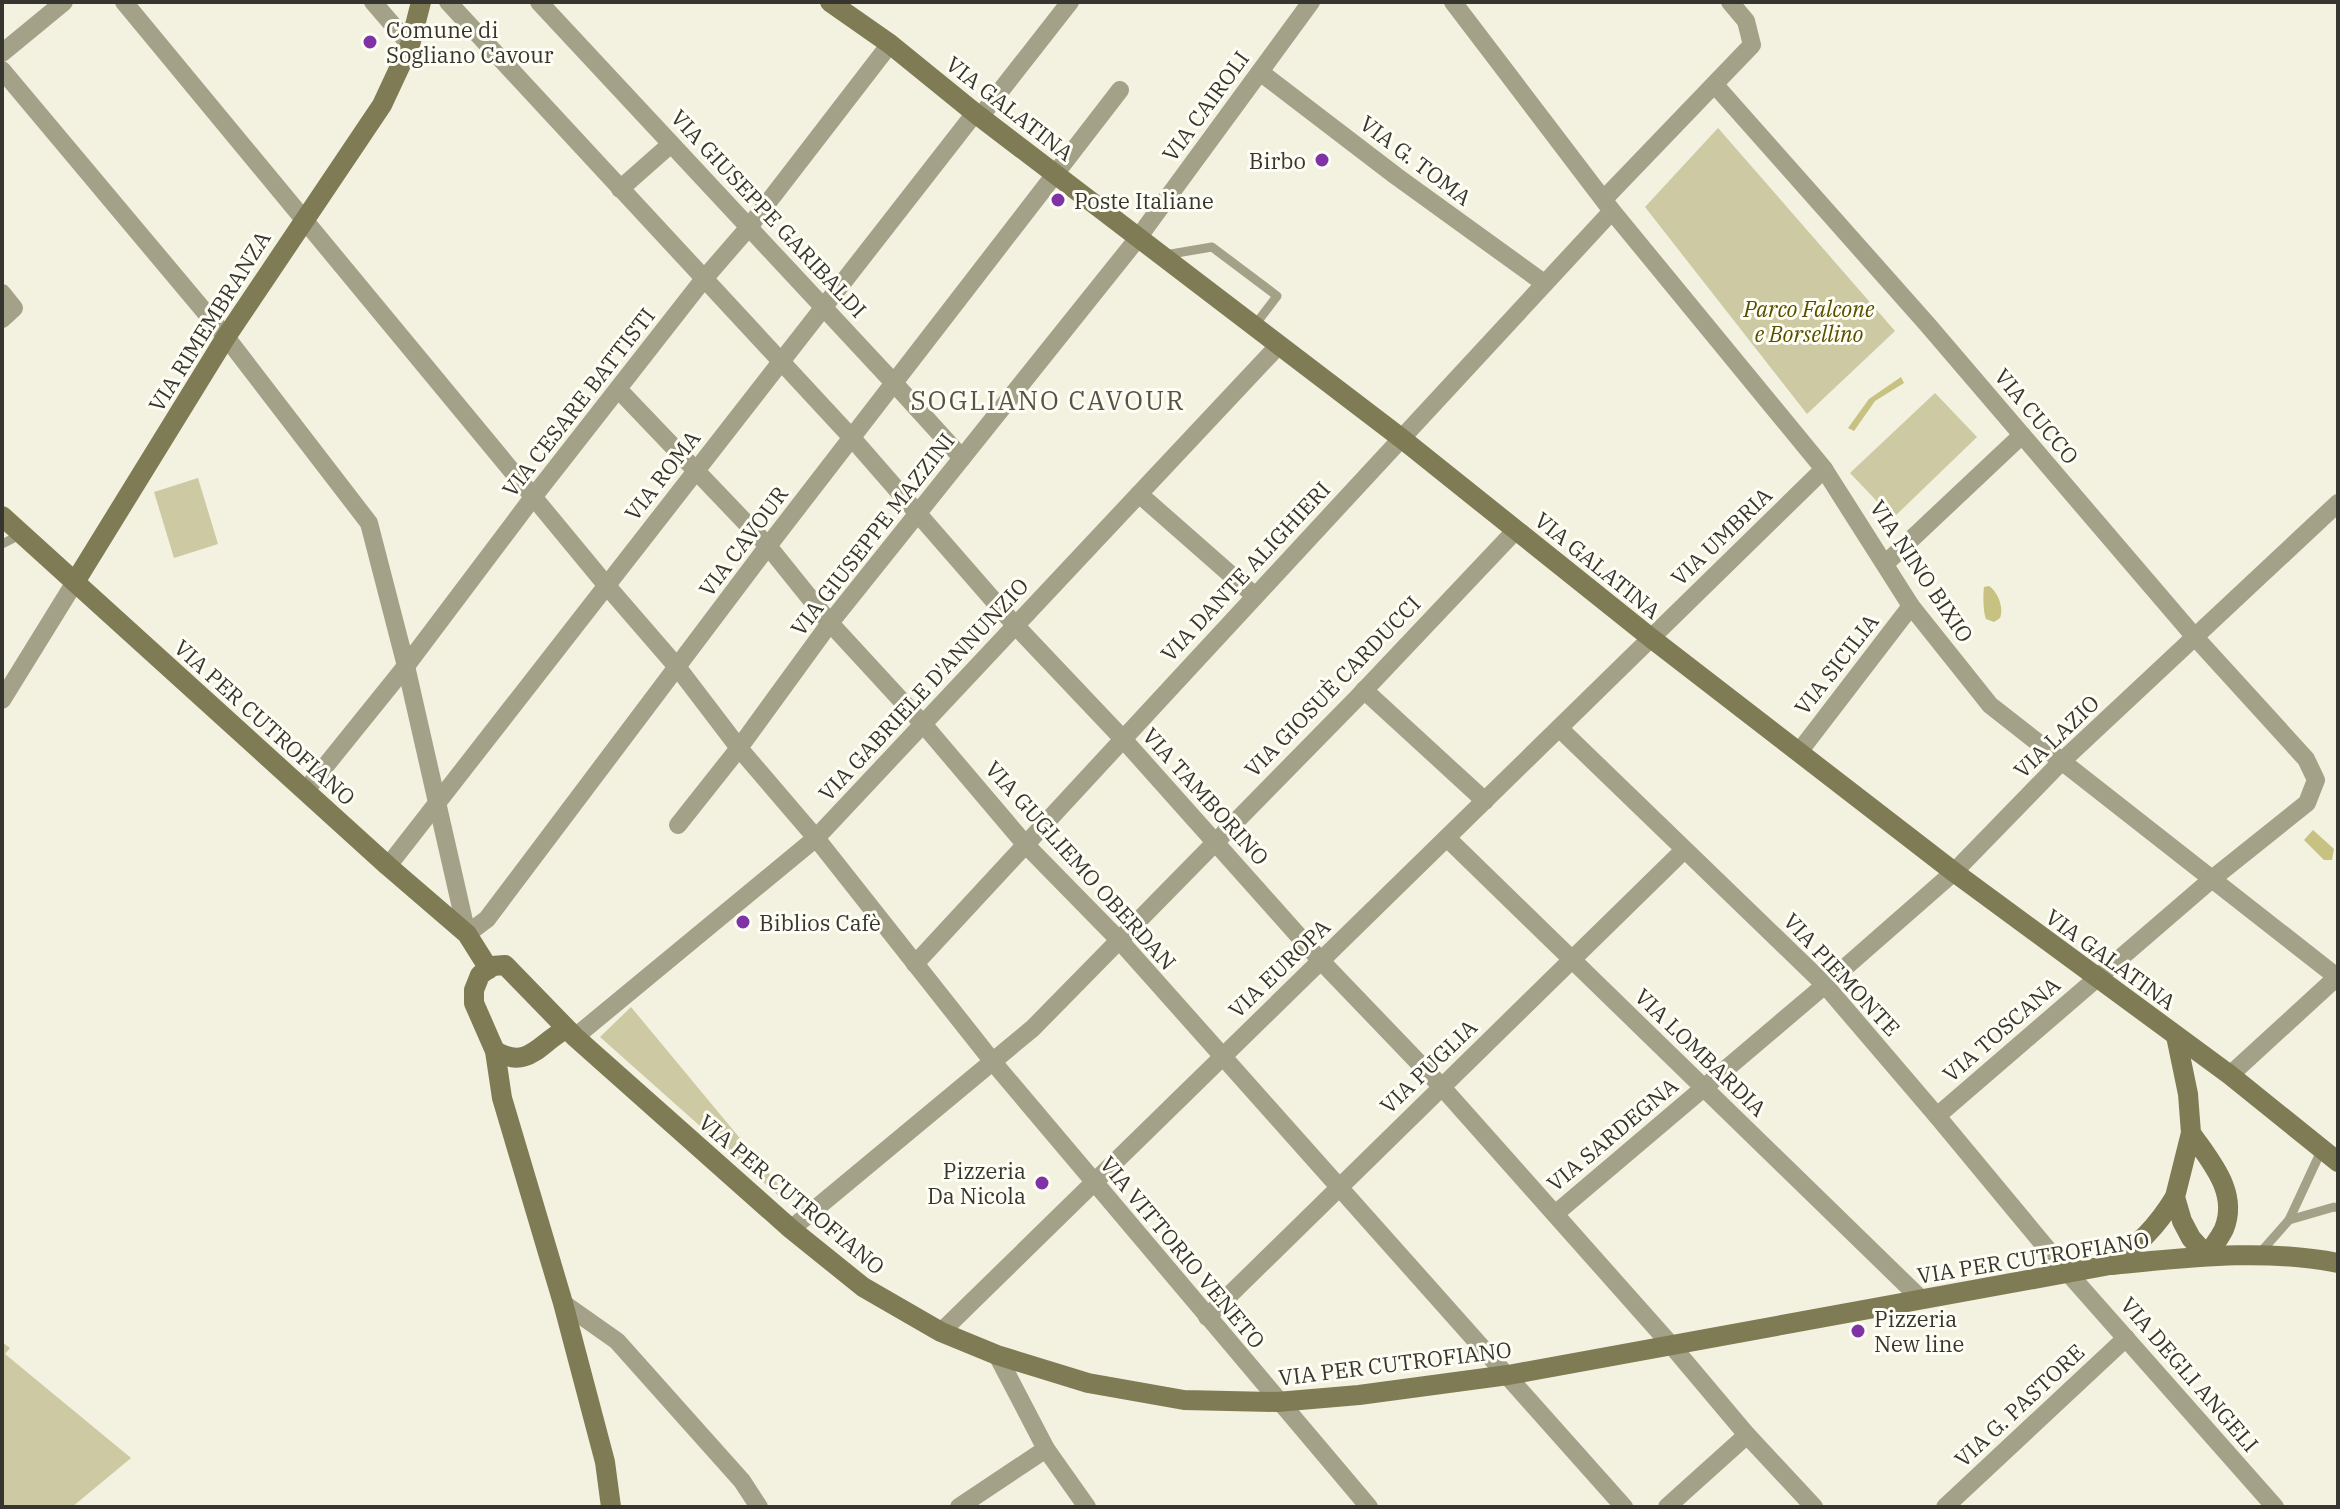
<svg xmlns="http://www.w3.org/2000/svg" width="2340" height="1509" font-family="'IBM Plex Serif',serif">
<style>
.green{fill:#cdc9a3}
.water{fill:#c7c182}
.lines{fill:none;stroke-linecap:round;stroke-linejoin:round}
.lane{stroke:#a3a187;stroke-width:9}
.street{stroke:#a3a187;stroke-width:18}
.secondary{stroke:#7f7b54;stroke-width:20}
.poi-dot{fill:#8033a4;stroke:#fffef4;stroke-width:3}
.labels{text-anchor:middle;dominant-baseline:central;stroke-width:6;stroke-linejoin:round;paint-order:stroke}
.poi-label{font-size:22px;fill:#36352f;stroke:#fffef4;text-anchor:start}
.street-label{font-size:22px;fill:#36352f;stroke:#fffef4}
.park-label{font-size:22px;font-style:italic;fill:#564f00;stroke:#fffef4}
.quarter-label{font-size:26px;letter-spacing:2px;fill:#555345;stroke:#fffef4}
</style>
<rect width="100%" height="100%" fill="#f3f1e0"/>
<g class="green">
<path d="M1718,128L1895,331L1807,414L1645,207Z"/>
<path d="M1935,393L1977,437L1893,518L1850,473Z"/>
<path d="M198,478L218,544L174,558L154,492Z"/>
<path d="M631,1007L787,1195L781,1198L600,1037Z"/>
<path d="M2,1342L10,1348L5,1354L131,1458L72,1507H2Z"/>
</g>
<g class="water">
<path d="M1901,377L1904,383L1875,401L1854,431L1848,428L1869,399Z"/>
<path d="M1989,586C1998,592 2004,608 2000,618L1994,622L1986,619C1983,612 1983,594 1984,587Z"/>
<path d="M2313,830L2334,849L2332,860H2324L2304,840Z"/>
</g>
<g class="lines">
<g class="lane">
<path d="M1165,255L1212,247L1277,296L1255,325"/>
<path d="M2,544L22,534"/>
<path d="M2289,1220L2334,1207L2338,1208"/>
<path d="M2259,1254L2289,1220L2322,1149"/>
</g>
<g class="street">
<path d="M124,2L607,586L678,668L739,748L816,838L993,1062L1369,1507"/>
<path d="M373,2L410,45"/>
<path d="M448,2L852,438L1015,625L1123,739L1321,961L1441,1086L1672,1346L1747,1435L1814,1507"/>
<path d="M539,2L894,383L962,458"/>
<path d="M1453,2L1612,211L1824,469L1911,606L1990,705L2337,977L2230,1075"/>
<path d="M2,53L64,2"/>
<path d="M2,70L226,337L369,523L406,666L467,934L487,919L768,546L1120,90"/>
<path d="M1260,72L1396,176L1544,283"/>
<path d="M1715,85L1927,324L2194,636L2306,759L2316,780L2307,803L2212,879L1937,1116"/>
<path d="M980,117L1070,2"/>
<path d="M620,189L671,144"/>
<path d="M1604,199L1752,45L1746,21L1730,2"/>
<path d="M2,293L14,308L2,319"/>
<path d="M618,389L768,546L830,623L924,725L1025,844L1120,941L1624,1507"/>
<path d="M1139,494L1255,596"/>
<path d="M1886,563L2022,435"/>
<path d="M1364,690L1485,801"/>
<path d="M2,700L75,582"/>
<path d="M1559,728L1825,985L1937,1116L2054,1257L2275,1507"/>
<path d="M1799,752L1911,606"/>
<path d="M306,790L406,666L534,496L703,280L749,227L890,44"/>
<path d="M678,825L739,748L830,623L1138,238L1311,2"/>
<path d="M1447,838L1921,1299"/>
<path d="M388,866L975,113"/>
<path d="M915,964L1612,211"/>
<path d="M575,1037L816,838L1279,345"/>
<path d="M1555,1214L1825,985L1954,872L2061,762L2338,503"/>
<path d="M791,1229L1033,1028L1357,698L1516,530"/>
<path d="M563,1303L617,1341L742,1481L759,1507"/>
<path d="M1207,1317L1684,850"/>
<path d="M941,1332L1824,469"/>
<path d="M997,1355L1046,1449L1087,1507"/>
<path d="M959,1507L1046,1449"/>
<path d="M1667,1507L1747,1435"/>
<path d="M1945,1507L2126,1338"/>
</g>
<g class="secondary">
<path d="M830,2L890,44L975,113L1401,438L1651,638L1954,872L2230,1075L2338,1162"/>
<path d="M2,516L388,866L467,934L489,969"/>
<path d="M75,582L226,337L382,105L410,45L421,2"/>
<path d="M2176,1036L2188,1094L2191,1133L2175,1197L2182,1221L2191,1238L2207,1256C2212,1247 2220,1238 2224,1229C2239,1192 2210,1161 2191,1133"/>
<path d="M495,1051C529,1070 538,1044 566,1029"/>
<path d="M2110,1265C2139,1244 2156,1228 2175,1197"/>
<path d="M611,1507L605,1462L563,1303L502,1098L495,1051L474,1003V990L480,975L492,966L505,965L575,1037L791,1229L863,1287L941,1332L997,1355L1088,1383L1184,1400L1277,1402L1359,1395L1508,1375L2110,1265C2186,1258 2262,1248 2338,1263"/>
</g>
</g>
<g class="poi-dot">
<circle cx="370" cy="42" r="8"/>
<circle cx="1322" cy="160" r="8"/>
<circle cx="1058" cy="200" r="8"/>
<circle cx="743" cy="922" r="8"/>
<circle cx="1042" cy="1183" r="8"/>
<circle cx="1858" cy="1331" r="8"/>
</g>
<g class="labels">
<g class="poi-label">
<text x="386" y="29">Comune di<tspan x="386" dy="25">Sogliano Cavour</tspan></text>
<text x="1306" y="160" text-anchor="end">Birbo</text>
<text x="1074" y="200">Poste Italiane</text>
<text x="759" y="922">Biblios Cafè</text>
<text x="1026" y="1170" text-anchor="end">Pizzeria<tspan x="1026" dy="25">Da Nicola</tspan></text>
<text x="1874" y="1318">Pizzeria<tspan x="1874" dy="25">New line</tspan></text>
</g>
<g class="street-label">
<text transform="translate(1205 106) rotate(-54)">VIA CAIROLI</text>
<text transform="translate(1010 108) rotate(38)">VIA GALATINA</text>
<text transform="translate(1416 160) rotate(37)">VIA G. TOMA</text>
<text transform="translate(769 213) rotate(47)">VIA GIUSEPPE GARIBALDI</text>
<text transform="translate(209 321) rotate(-58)">VIA RIMEMBRANZA</text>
<text transform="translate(578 402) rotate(-52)">VIA CESARE BATTISTI</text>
<text transform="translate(2037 416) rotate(50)">VIA CUCCO</text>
<text transform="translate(662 475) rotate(-52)">VIA ROMA</text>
<text transform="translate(872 534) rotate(-52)">VIA GIUSEPPE MAZZINI</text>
<text transform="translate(1721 536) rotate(-44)">VIA UMBRIA</text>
<text transform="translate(743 541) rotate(-53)">VIA CAVOUR</text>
<text transform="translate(1598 565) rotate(39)">VIA GALATINA</text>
<text transform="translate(1245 571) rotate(-47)">VIA DANTE ALIGHIERI</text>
<text transform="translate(1922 571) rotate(56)">VIA NINO BIXIO</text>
<text transform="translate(1836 664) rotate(-52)">VIA SICILIA</text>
<text transform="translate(1332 686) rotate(-46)">VIA GIOSUÈ CARDUCCI</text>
<text transform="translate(923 689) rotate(-47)">VIA GABRIELE D'ANNUNZIO</text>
<text transform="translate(265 722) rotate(42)">VIA PER CUTROFIANO</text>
<text transform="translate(2056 736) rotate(-44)">VIA LAZIO</text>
<text transform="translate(1206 796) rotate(48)">VIA TAMBORINO</text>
<text transform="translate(1081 865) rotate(48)">VIA GUGLIEMO OBERDAN</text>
<text transform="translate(2111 959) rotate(36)">VIA GALATINA</text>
<text transform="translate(1279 968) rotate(-44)">VIA EUROPA</text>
<text transform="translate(1842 974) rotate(47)">VIA PIEMONTE</text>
<text transform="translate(2001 1029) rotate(-41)">VIA TOSCANA</text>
<text transform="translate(1701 1052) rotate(44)">VIA LOMBARDIA</text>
<text transform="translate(1428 1066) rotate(-44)">VIA PUGLIA</text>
<text transform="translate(1612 1134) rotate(-40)">VIA SARDEGNA</text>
<text transform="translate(792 1194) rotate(40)">VIA PER CUTROFIANO</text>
<text transform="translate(1183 1252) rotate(50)">VIA VITTORIO VENETO</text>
<text transform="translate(2033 1257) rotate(-9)">VIA PER CUTROFIANO</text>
<text transform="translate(1395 1363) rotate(-7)">VIA PER CUTROFIANO</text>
<text transform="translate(2190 1374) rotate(49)">VIA DEGLI ANGELI</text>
<text transform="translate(2019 1405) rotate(-43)">VIA G. PASTORE</text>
</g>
<g class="park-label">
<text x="1809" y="308">Parco Falcone<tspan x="1809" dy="25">e Borsellino</tspan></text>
</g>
<g class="quarter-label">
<text x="1048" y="400">SOGLIANO CAVOUR</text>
</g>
</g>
<rect width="2340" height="1509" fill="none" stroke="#36352f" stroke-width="8"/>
</svg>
